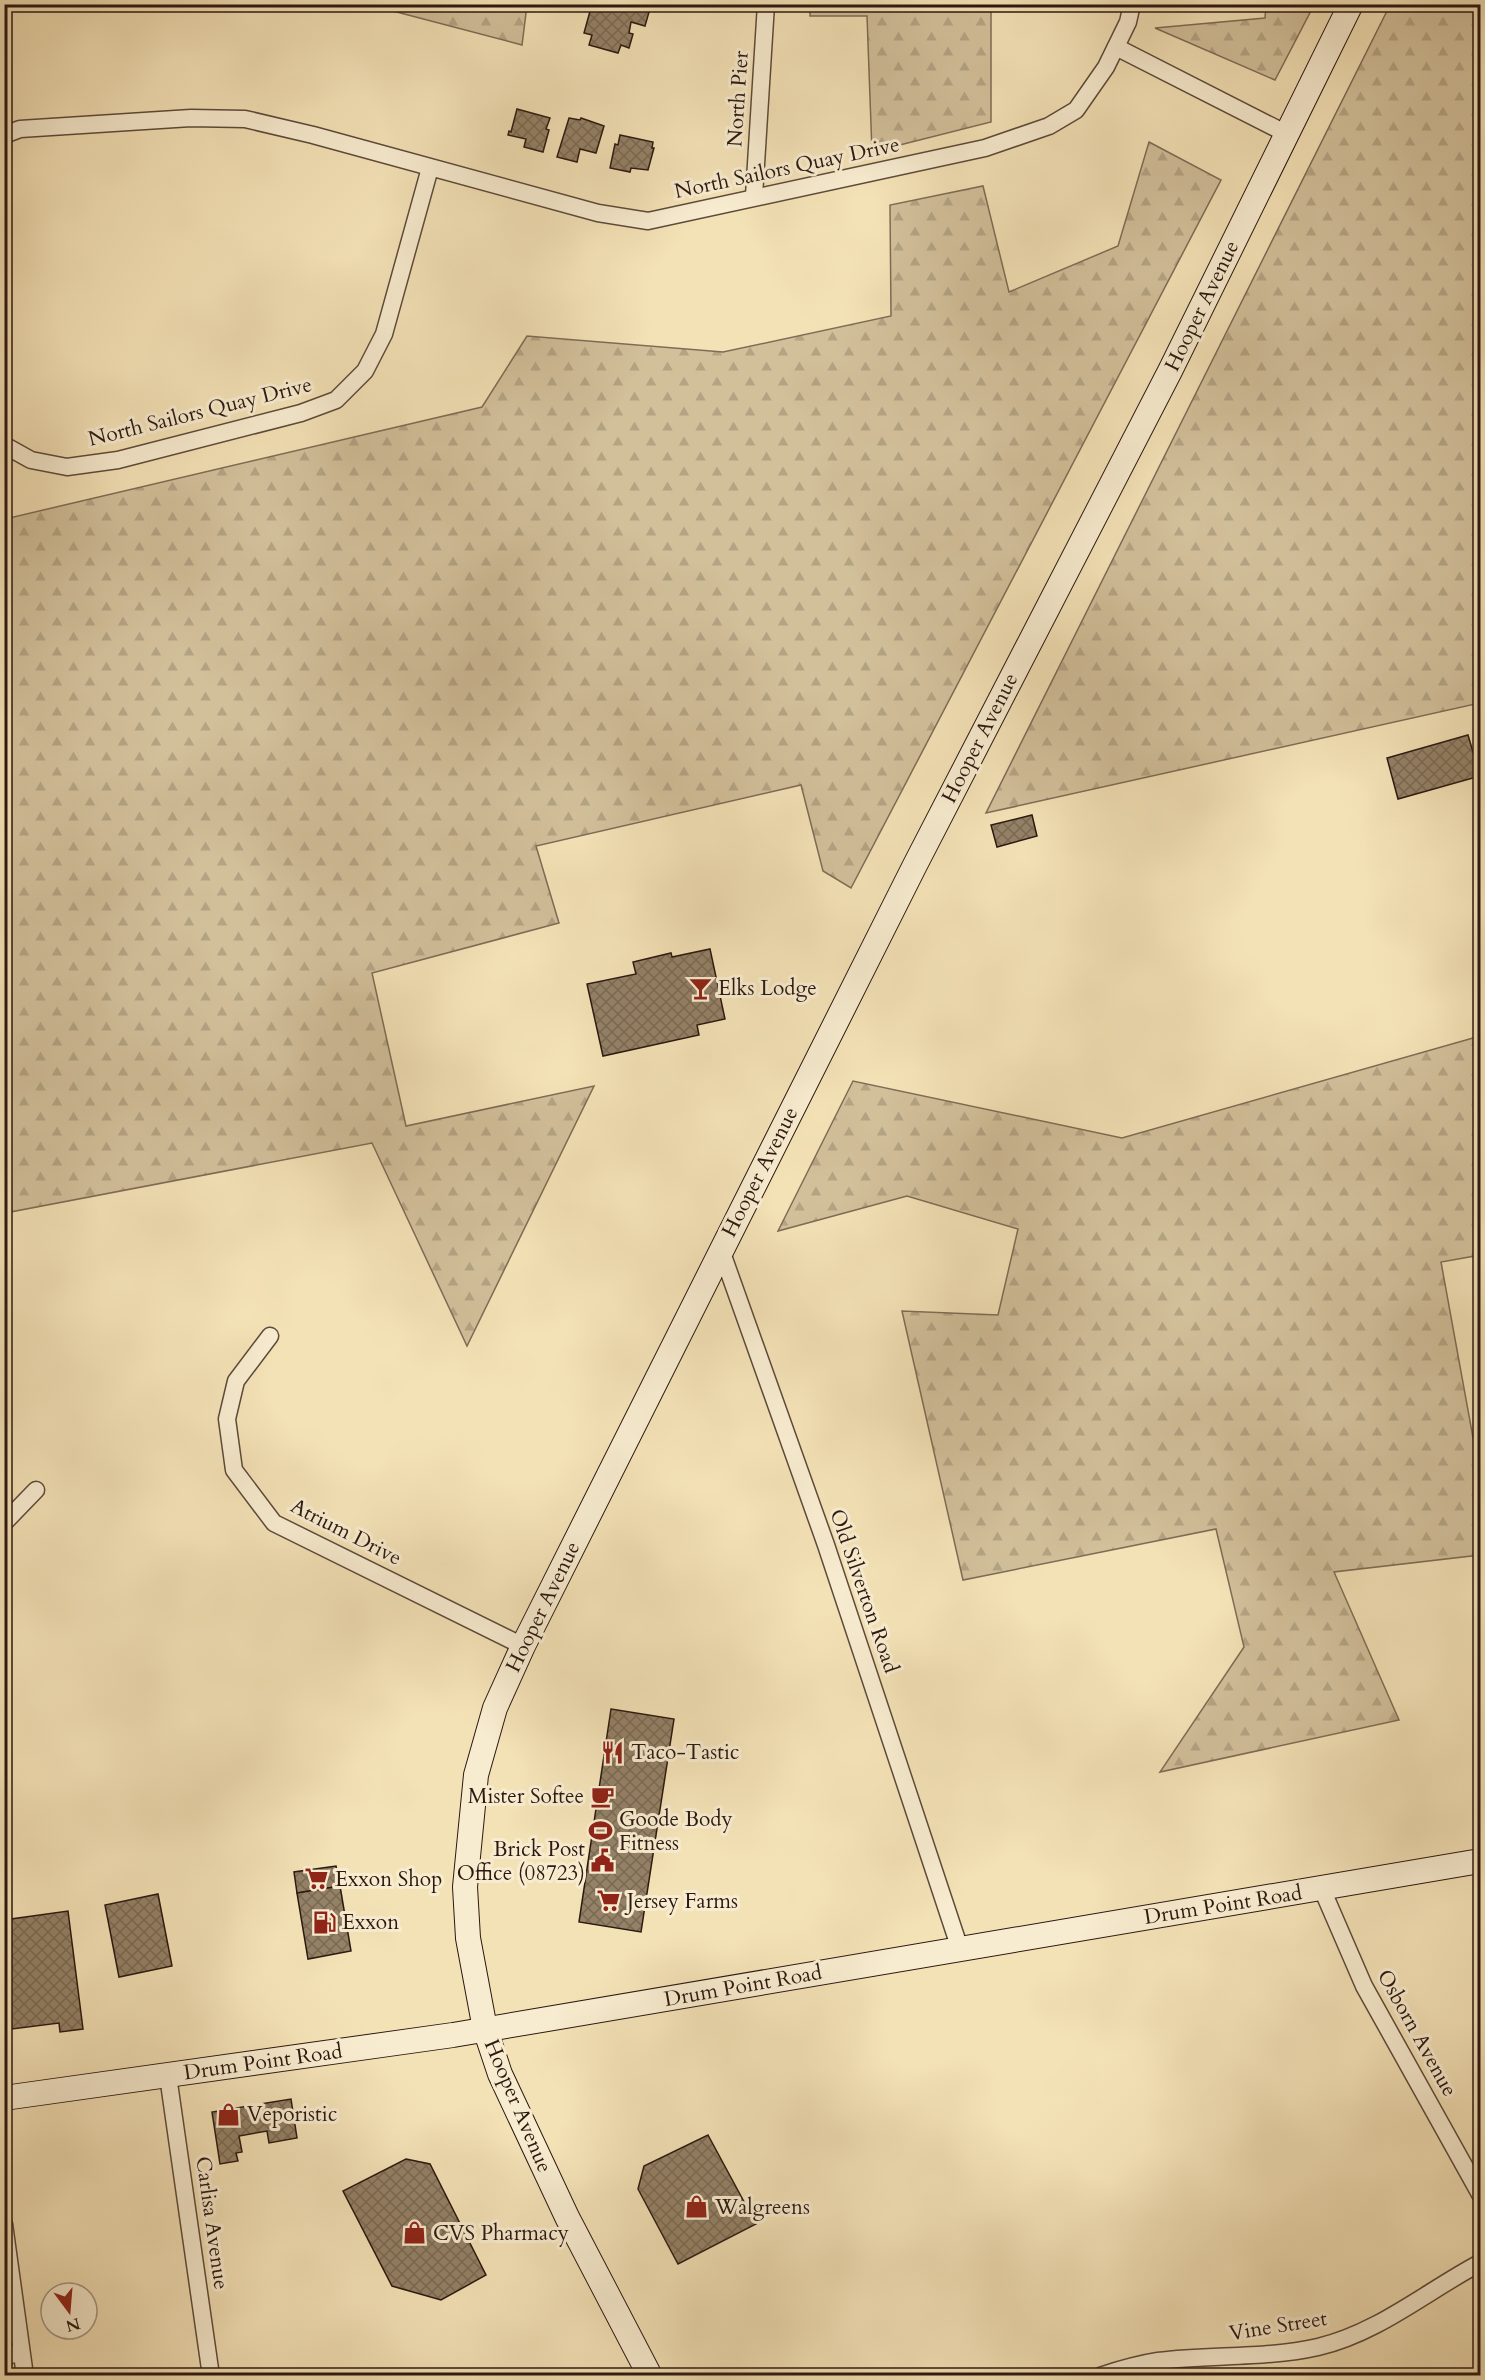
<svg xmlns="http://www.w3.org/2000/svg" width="1485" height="2380" font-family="Cardo,serif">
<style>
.forest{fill:url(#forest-firs);stroke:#7e6c56;stroke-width:1.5}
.building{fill:url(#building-cross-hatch);stroke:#2b1810;stroke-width:1.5}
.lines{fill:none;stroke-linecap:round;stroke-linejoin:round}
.street-casing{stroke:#5d4a3a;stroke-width:19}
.secondary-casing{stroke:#2b1810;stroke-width:26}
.street{stroke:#f8ecd0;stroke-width:16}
.secondary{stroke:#f8ecd0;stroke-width:24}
.labels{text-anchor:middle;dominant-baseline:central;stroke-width:6;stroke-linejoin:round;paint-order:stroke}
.street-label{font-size:21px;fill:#2b1810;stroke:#f8ecd0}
.poi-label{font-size:21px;fill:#2b1810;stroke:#f8ecd0;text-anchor:start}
</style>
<defs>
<pattern id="forest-firs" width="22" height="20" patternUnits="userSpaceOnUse" patternTransform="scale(1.5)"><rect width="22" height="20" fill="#d2c09b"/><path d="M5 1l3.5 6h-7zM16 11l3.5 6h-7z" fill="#b4a484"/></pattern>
<pattern id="building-cross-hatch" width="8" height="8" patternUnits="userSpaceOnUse" patternTransform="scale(1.5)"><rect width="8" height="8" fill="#948167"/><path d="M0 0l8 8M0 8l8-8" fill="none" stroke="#796953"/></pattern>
</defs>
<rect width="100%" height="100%" fill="#f4e2b7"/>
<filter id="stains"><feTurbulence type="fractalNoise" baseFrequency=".00333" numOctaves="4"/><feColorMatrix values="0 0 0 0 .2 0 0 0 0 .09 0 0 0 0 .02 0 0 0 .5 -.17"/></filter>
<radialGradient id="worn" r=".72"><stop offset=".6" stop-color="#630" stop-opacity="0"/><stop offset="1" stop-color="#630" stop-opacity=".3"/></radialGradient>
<g class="forest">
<path d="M370,5H527L522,45Z"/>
<path d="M810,5H991V122L872,152L867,16H810Z"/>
<path d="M1266,5H1314L1275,80L1155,28L1265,18Z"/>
<path d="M1390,5H1480V703L986,813Z"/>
<path d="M1149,142L1221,180L851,888L823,871L801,785L536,846L559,923L372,973L406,1126L594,1086L467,1346L372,1143L5,1213V519L482,407L527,336L723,352L891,316L890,205L983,186L1009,292L1118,246Z"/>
<path d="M1480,1036V1255L1441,1262L1480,1476V1555L1334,1572L1399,1720L1160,1772L1244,1647L1216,1529L963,1580L902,1311L998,1315L1018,1229L907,1196L778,1231L853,1081L1122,1138Z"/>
</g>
<g class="building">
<path d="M592,4H651V5L645,26L631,22L629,33L633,34L629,48L621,45L618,53L589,45L592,35L584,33Z"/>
<path d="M517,109L550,118L546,129L549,130L543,152L524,147L526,139L508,135L509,131L511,132Z"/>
<path d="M569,118L580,120L581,118L604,126L596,153L580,149L577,162L557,157Z"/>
<path d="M620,135L653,142L652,148H654L648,170L631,168L630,172L610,168L615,144L618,145Z"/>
<path d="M1468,735L1480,776L1398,799L1387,758Z"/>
<path d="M1032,815L1037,836L997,847L991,825Z"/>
<path d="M710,949L725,1019L697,1025L699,1035L603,1056L587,984L636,974L633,962L671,953L672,957Z"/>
<path d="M611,1709L674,1719L641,1932L579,1922Z"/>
<path d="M336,1866L340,1886L297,1893L294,1872Z"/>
<path d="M340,1886L351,1951L308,1959L297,1893Z"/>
<path d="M158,1894L172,1966L119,1977L105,1905Z"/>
<path d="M68,1911L83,2029L60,2032L59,2023L4,2030V1920Z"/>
<path d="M291,2099L297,2138L269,2143L267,2131L239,2136L242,2152L236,2153L238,2161L220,2164L212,2112Z"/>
<path d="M708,2135L756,2224L678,2264L638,2189L644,2166Z"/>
<path d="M406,2159L430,2164L486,2275L441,2300L392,2286L343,2191Z"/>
</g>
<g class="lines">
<defs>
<g id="street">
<path d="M1116,47L1287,134"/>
<path d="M4,135L20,129L191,118L245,119L313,135L598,213L648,221L985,148L1049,126L1076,110L1106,67L1128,22L1132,4"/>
<path d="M754,196L766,4"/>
<path d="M4,445L31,460L67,467L118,460L301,413L336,400L365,371L384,334L430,168"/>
<path d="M721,1250L826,1545L960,1949"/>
<path d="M270,1336L236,1381L227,1419L234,1470L274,1523L523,1646"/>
<path d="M4,1523L36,1490"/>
<path d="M1322,1889L1364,1986L1480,2194"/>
<path d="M168,2076L211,2376"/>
<path d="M4,2224L25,2376"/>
<path d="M4,2357L21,2352"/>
<path d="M1100,2376C1118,2370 1139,2364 1158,2361C1211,2354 1265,2359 1318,2347C1378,2333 1427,2291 1480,2263"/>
</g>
<g id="secondary">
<path d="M4,2098L453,2035L1480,1861"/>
<path d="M650,2376L567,2217L500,2074L485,2029L468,1938L465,1887L476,1775L495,1708L523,1646L915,865L1170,371L1351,4"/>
</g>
</defs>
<use href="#street" class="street-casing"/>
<use href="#secondary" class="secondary-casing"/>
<use href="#street" class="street"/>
<use href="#secondary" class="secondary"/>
</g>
<defs>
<symbol id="bar-bare" viewBox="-9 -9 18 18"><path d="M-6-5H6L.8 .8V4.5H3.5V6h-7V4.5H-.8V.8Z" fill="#8f2418" stroke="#f8ecd0" stroke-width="2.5" paint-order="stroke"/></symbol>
<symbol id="restaurant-bare" viewBox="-9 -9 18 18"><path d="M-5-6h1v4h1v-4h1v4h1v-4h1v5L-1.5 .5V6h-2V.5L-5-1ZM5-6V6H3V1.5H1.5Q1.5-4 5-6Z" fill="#8f2418" stroke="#f8ecd0" stroke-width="2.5" paint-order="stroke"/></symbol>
<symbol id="cafe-bare" viewBox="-9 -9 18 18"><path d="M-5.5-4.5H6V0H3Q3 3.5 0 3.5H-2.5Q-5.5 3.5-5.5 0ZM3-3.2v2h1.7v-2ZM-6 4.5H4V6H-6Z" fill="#8f2418" stroke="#f8ecd0" stroke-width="2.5" paint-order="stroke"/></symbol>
<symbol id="stadium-bare" viewBox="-9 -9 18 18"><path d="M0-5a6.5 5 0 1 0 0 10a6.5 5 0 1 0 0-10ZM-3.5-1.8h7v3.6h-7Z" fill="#8f2418" stroke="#f8ecd0" stroke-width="2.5" paint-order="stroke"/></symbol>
<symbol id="civic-bare" viewBox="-9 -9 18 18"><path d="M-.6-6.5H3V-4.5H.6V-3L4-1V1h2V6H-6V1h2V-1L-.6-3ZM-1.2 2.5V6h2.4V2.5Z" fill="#8f2418" stroke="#f8ecd0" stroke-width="2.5" paint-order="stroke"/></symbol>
<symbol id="supermarket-bare" viewBox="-9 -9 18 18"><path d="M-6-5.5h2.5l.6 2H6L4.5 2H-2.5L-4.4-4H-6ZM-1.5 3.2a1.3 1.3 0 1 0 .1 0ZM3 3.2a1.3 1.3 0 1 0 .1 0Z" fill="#8f2418" stroke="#f8ecd0" stroke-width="2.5" paint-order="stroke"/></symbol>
<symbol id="fuel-bare" viewBox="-9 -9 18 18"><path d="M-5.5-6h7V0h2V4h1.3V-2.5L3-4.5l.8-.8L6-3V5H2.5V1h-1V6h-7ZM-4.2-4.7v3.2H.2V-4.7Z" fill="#8f2418" stroke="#f8ecd0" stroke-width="2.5" paint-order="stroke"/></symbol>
<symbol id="shop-bare" viewBox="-9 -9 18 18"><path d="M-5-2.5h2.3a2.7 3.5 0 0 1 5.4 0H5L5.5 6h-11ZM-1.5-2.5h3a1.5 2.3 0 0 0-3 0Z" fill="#8f2418" stroke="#f8ecd0" stroke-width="2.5" paint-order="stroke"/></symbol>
</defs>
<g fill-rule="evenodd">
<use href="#bar-bare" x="684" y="972" width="33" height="33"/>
<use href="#restaurant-bare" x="596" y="1736" width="33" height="33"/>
<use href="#cafe-bare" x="586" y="1780" width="33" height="33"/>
<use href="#stadium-bare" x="584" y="1814" width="33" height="33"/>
<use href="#civic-bare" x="586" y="1844" width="33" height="33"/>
<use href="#supermarket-bare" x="300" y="1862" width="33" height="33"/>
<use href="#supermarket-bare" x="592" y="1884" width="33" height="33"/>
<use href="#fuel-bare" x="308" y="1906" width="33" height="33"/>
<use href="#shop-bare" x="212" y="2098" width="33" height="33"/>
<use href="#shop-bare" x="680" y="2190" width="33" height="33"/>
<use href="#shop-bare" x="398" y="2216" width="33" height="33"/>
</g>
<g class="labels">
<g class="street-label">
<text transform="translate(738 99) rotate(-86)">North Pier</text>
<text transform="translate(787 168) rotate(-12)">North Sailors Quay Drive</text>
<text transform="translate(1202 306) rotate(-64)">Hooper Avenue</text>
<text transform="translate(200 412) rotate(-14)">North Sailors Quay Drive</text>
<text transform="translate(980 738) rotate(-63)">Hooper Avenue</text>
<text transform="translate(760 1172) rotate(-63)">Hooper Avenue</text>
<text transform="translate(346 1532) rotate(27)">Atrium Drive</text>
<text transform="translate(864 1591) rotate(71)">Old Silverton Road</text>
<text transform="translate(543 1607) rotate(-64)">Hooper Avenue</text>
<text transform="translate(1223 1905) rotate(-9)">Drum Point Road</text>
<text transform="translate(743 1986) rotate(-10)">Drum Point Road</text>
<text transform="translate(1417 2033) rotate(61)">Osborn Avenue</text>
<text transform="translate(263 2062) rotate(-8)">Drum Point Road</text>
<text transform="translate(518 2106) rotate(67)">Hooper Avenue</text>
<text transform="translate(212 2223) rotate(82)">Carlisa Avenue</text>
<text transform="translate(1278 2326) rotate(-9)">Vine Street</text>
</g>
<g class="poi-label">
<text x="718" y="988">Elks Lodge</text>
<text x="631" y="1752">Taco-Tastic</text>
<text x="584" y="1796" text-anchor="end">Mister Softee</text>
<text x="619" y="1819">Goode Body<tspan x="619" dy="24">Fitness</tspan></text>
<text x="585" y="1849" text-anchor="end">Brick Post<tspan x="585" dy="24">Office (08723)</tspan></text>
<text x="335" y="1879">Exxon Shop</text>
<text x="627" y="1901">Jersey Farms</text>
<text x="342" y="1922">Exxon</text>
<text x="247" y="2114">Veporistic</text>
<text x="715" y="2207">Walgreens</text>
<text x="433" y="2233">CVS Pharmacy</text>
</g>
</g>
<rect width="1485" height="2380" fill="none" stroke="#f4e2b7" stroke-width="24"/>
<rect x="6" y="6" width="1473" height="2368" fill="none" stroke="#2b1810" stroke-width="3"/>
<rect x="12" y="12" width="1461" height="2356" fill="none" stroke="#2b1810" stroke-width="1.5"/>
<g transform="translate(69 2311) rotate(164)"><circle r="28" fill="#f8ecd0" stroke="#a69783" stroke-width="1.5"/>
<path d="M0-4.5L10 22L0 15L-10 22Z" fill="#8f2418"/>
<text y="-9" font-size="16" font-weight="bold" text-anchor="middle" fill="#2b1810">N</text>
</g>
<rect width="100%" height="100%" filter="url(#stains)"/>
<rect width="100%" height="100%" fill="url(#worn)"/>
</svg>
